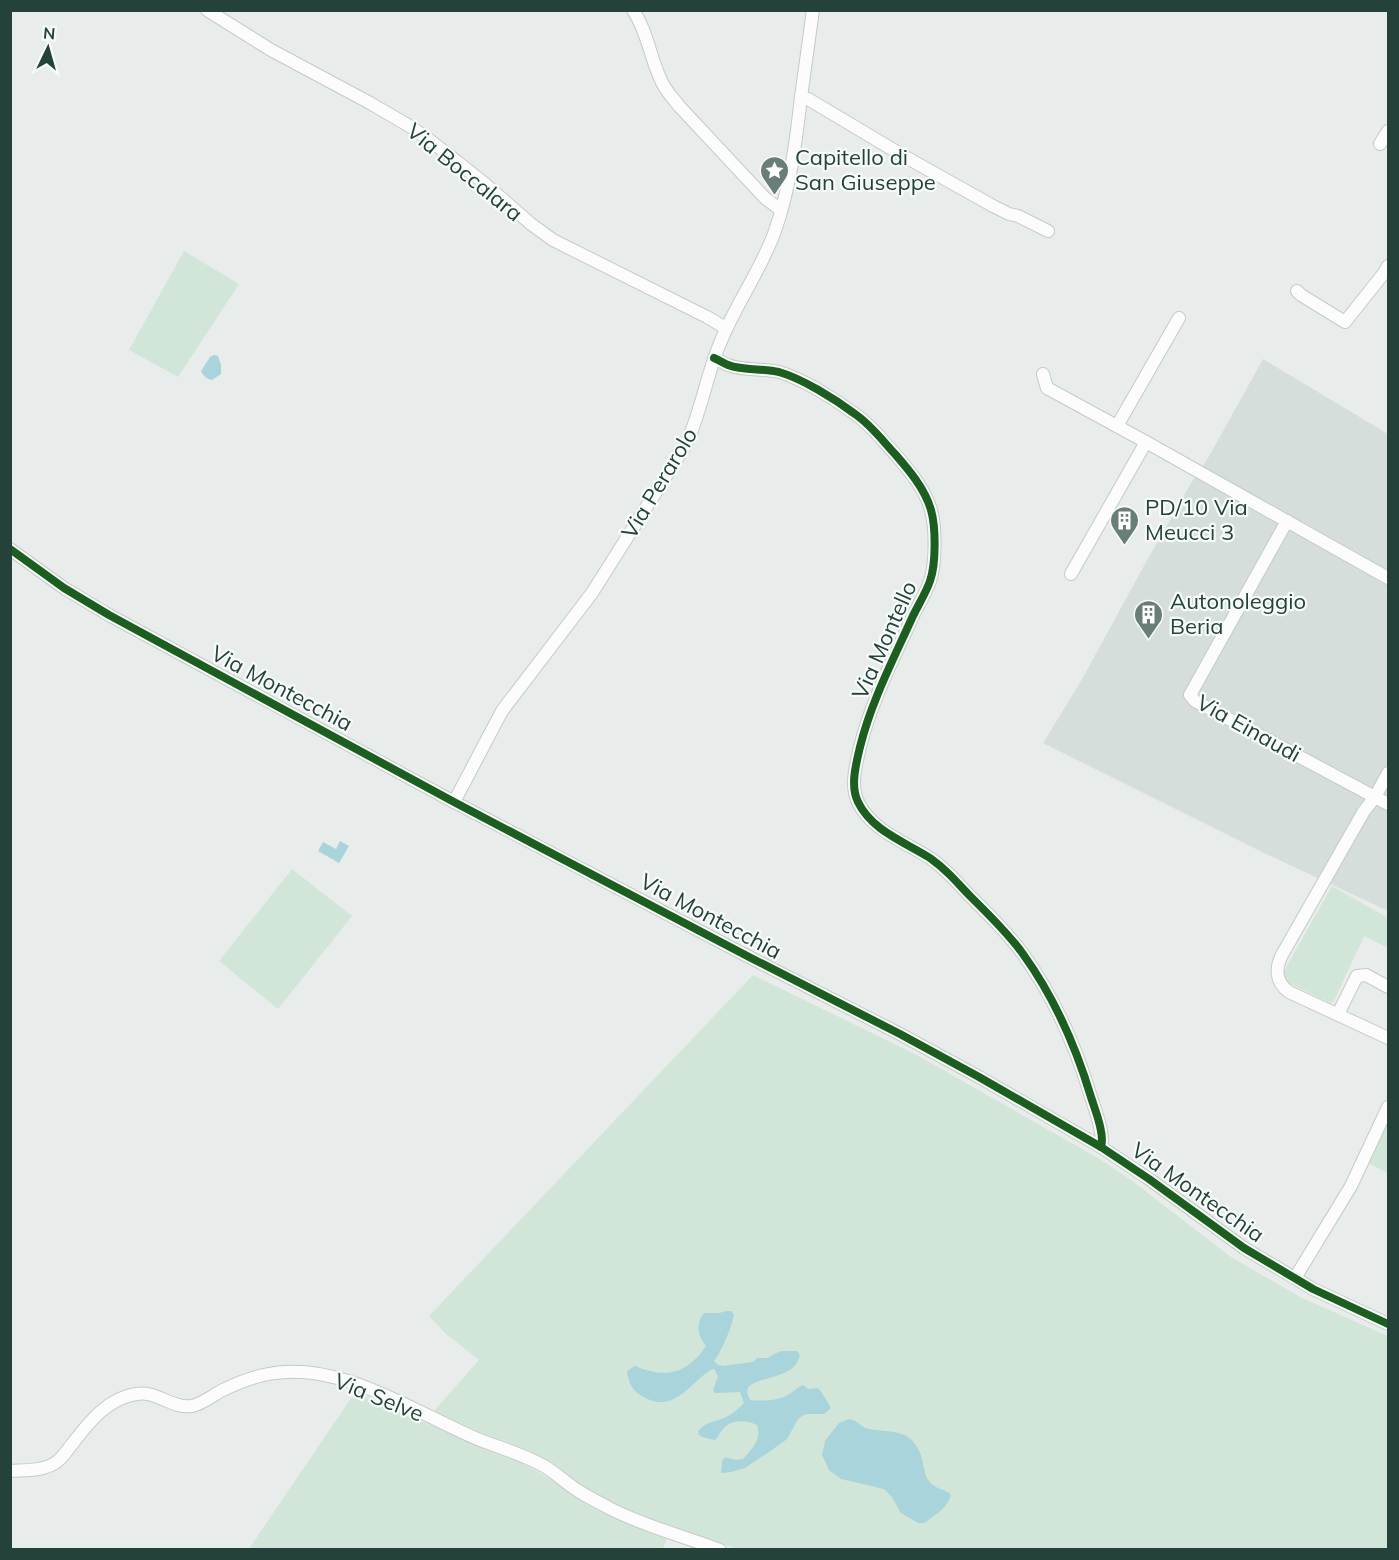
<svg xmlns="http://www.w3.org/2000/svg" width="1399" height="1560" font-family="Mulish,sans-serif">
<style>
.built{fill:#d6dedb}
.green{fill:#d1e6d8}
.water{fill:#a9d4db}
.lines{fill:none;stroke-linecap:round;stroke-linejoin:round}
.minor-casing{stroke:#c5cac8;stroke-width:14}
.minor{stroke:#fcfcfc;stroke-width:12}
.cycleway-casing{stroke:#f7fbf9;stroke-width:11}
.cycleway{stroke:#1b5e20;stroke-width:8}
.labels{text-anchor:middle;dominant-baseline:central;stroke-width:4.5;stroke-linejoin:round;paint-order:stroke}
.poi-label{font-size:22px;fill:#24423a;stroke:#f7fbf9;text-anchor:start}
.street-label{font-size:22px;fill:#24423a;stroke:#f7fbf9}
</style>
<rect width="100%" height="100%" fill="#e8edeb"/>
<path class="built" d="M1263,359L1388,434V911L1266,854L1043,743L1081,681L1145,564L1191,483L1208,458Z"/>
<g class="green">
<path d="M184,251L239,284L178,377L129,350Z"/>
<path d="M292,869L352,916L278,1009L219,961Z"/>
<path d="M1332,886L1388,918V948L1364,936L1334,1001L1330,1003L1289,983L1285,979L1284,971Z"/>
<path d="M753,975L915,1054L1098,1158L1131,1180L1231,1257L1300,1297L1388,1336V1549H737L655,1520L601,1498L578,1483L558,1467L525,1449L446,1419L433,1412L479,1360L446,1334L429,1316Z"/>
<path d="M1388,1121V1173L1370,1164L1369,1161Z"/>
<path d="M354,1394L370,1398L488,1451L515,1459L559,1484L586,1504L635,1526L667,1539L662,1550H248Z"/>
</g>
<g class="water">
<path d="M214,355L218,356L221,365V374L212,380C207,379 203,376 201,371L210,357Z"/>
<path d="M340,841L349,846L339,863L318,851L323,842L336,849Z"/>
<path d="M727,1311H731L734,1314C733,1324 721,1353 714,1361L718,1365L723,1366L753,1362L757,1358H768L776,1353L782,1351H797L800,1355C795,1382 749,1375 747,1391C747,1394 749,1397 750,1400C761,1401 776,1401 786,1396C792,1393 797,1387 803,1385L808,1389L817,1388L820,1390L830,1406V1409L824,1414H807L802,1416L798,1419L787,1439L769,1452L745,1468L731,1472L721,1473L722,1461L725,1457L736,1460L743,1459C752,1448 762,1440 757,1425C747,1420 732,1419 724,1428C720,1432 718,1437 715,1440L702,1437L699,1435L698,1432C705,1421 717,1422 728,1416C734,1413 739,1408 744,1403L740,1392L715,1393L713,1390L718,1376L714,1369H712C687,1385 674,1416 640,1395C632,1390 628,1381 627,1371L635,1366C666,1379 687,1374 706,1346C698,1336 695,1324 704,1313H719Z"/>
<path d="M849,1419C858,1420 861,1428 869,1429C891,1433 910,1428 920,1453C924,1462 923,1471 928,1480C935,1490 944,1488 951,1495C947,1509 935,1514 925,1523H918L901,1513L892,1497L884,1489L841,1479L829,1470L822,1455L825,1441L839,1423Z"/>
</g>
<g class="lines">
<defs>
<g id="minor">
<path d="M207,10L271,50L370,103L411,127L432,142L484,183L531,224L553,240L707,317L726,328"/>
<path d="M633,10C647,31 650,56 660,78C664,89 672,97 679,106L765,198L781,210"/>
<path d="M801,97L808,99L902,155L993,206L1009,214L1018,216L1048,231"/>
<path d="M1380,144L1388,131"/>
<path d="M1297,291L1301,295L1345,322L1384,273L1388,266"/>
<path d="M714,358C719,360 723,363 728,365C744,371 762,368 779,372C803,379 835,399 855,414C871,425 882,440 895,454C909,470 925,489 931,510C936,528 936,564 930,581C926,593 917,607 912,618C893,660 871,702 860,747C856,764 850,786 858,802C872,831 905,842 930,858C937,863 944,869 950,875C957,882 964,890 971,897C989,915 1008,933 1023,954C1054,997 1076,1047 1091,1097C1095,1110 1105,1134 1101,1147"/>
<path d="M1043,374L1047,388L1146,442L1388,578"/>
<path d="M1117,426L1179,318"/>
<path d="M1287,521L1190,695L1195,701L1388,804"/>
<path d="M10,549L64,588L109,615L454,802L751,958L900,1034L979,1077L1101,1147L1149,1179L1244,1248L1313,1289L1388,1324"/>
<path d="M1071,574L1146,442"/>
<path d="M1388,773L1375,797L1364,811L1283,953C1275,967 1275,982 1289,992L1388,1038"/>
<path d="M454,802L502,711L592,593L685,446C700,416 705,382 717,351C732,309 760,273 775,231C790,188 796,142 801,97C805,68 809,39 813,10"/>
<path d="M1338,1014L1357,976L1366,975L1388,987"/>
<path d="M1295,1278L1351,1186L1388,1107"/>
<path d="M10,1471C25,1470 43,1471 55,1463C63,1458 67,1450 73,1443C89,1422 108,1398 136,1394C156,1390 172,1409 192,1406C203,1404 214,1394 225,1389C243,1380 265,1373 286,1372C348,1368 416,1412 473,1437C496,1447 521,1453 544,1466C556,1473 566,1483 577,1490C587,1497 599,1502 609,1508C644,1526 683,1536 720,1550"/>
</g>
</defs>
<use href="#minor" class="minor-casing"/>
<use href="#minor" class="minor"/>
<defs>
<g id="cycleway">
<path d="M714,358C719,360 723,363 728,365C744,371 762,368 779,372C803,379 835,399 855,414C871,425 882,440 895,454C909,470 925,489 931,510C936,528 936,564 930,581C926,593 917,607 912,618C893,660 871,702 860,747C856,764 850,786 858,802C872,831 905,842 930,858C937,863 944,869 950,875C957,882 964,890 971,897C989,915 1008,933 1023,954C1054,997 1076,1047 1091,1097C1095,1110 1105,1134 1101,1147"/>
<path d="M10,549L64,588L109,615L454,802L751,958L900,1034L979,1077L1101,1147L1149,1179L1244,1248L1313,1289L1388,1324"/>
</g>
</defs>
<use href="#cycleway" class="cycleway-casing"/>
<use href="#cycleway" class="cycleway"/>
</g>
<defs>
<symbol id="sight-pin" viewBox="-11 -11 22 30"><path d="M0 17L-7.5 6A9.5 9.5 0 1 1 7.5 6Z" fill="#697e78" stroke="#f7fbf9"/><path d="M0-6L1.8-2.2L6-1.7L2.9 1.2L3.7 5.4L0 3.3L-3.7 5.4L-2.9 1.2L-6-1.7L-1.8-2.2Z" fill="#fff"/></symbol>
<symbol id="building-pin" viewBox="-11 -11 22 30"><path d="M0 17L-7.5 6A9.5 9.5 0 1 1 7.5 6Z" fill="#697e78" stroke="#f7fbf9"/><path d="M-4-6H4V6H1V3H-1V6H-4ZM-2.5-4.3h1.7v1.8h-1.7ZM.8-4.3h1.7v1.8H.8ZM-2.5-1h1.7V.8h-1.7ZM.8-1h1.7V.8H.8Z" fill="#fff"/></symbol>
</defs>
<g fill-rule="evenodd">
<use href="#sight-pin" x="758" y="154" width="33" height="45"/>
<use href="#building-pin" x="1108" y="504" width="33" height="45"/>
<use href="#building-pin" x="1132" y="598" width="33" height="45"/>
</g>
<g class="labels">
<g class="poi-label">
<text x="795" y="157">Capitello di<tspan x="795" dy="25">San Giuseppe</tspan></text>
<text x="1145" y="507">PD/10 Via<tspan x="1145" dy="25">Meucci 3</tspan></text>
<text x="1170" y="601">Autonoleggio<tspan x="1170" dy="25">Beria</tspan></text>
</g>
<g class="street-label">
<text transform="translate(465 172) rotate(39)">Via Boccalara</text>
<text transform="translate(659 483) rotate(-59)">Via Perarolo</text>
<text transform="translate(884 640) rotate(-66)">Via Montello</text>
<text transform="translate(282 688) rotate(28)">Via Montecchia</text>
<text transform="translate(1249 728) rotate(29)">Via Einaudi</text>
<text transform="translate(711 916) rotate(28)">Via Montecchia</text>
<text transform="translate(1198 1192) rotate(35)">Via Montecchia</text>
<text transform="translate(379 1397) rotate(22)">Via Selve</text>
</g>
</g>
<rect width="1399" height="1560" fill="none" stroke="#24423a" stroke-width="24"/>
<g transform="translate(48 48) rotate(5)" stroke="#f7fbf9" stroke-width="4.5" paint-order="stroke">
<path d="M0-4.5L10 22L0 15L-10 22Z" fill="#24423a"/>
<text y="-9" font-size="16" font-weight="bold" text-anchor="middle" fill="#24423a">N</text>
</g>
</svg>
